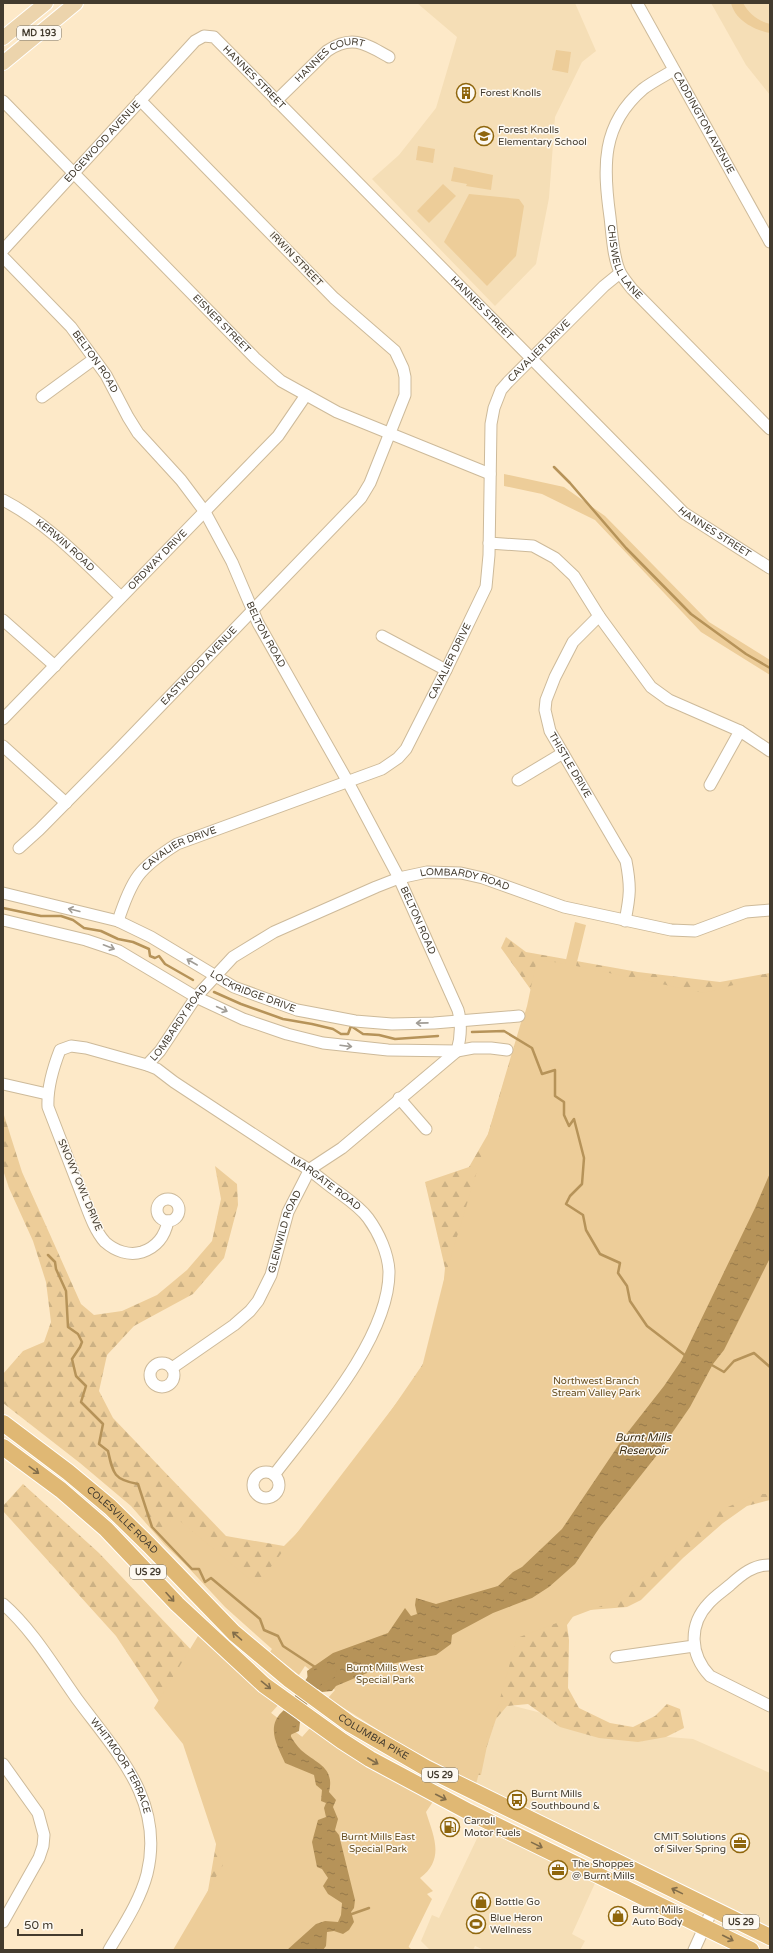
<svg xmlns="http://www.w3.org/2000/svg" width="773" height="1953" font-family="'Varela Round',sans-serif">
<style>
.built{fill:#f5deb6}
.forest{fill:url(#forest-firs)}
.park{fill:#edcd99}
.water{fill:url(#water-ripples)}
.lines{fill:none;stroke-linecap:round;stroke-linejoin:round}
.stream{stroke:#b69359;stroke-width:2.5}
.river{stroke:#b69359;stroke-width:15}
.minor-casing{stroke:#cdba9a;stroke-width:13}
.major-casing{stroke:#fff;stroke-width:16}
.highway-casing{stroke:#fff;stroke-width:18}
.minor{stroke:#fff;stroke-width:11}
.major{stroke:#ecd4ac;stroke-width:14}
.highway{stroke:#e0b874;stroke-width:16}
.oneway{stroke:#a19d96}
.oneway2{stroke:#826d4a}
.labels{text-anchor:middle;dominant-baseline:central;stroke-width:3;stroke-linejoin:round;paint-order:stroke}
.shield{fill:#fdf9f2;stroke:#7b7469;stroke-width:1}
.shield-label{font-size:9px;font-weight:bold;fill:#433b2e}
.street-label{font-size:10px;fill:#433b2e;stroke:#fdf9f2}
.poi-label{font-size:10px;fill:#433b2e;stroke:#fdf9f2;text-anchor:start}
.park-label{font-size:10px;fill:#674e20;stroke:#fdf9f2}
.water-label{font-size:11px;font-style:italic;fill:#38290e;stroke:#fdf9f2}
</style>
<defs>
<pattern id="forest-firs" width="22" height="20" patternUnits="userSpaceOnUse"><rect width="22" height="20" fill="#edcd99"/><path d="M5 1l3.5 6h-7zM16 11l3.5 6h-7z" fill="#ccb184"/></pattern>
<pattern id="water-ripples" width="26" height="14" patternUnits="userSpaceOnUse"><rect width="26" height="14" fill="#b69359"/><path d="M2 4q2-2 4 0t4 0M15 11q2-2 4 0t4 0" fill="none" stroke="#96794a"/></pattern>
</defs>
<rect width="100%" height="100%" fill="#fde9c8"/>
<g class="built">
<path d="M417,3H575L596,51L582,62L555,117L549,198L536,264L495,306L372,179L399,155L436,108L457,37Z"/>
<path d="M711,3H770V95L746,65Z"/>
<path d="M498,1702L620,1733L693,1739L770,1773V1928L476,1783Z"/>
<path d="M482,1828L596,1881L572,1934L585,1941L580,1950H484L475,1946L473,1950H430L421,1941L432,1915L439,1918Z"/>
</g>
<g class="forest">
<path d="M506,937L526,952L638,972L720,982L770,973V1173L232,1609L165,1545L131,1506L80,1463L3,1403V1374L23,1351L44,1342L51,1322L46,1282L33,1241L9,1188L3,1170V1112L22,1172L81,1304L94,1315L122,1311L157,1295L187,1270L212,1241L221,1199L215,1166L237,1184L238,1205L224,1258L193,1294L134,1326L107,1355L99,1391L113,1418L226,1536L284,1546L313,1517L388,1415L438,1342L445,1268L425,1182L469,1167L488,1134L522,1019L536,997L501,948Z"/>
<path d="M770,1258V1500L747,1506L723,1523L683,1558L641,1600L627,1607L577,1611L567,1625L569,1640L568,1688L579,1708L610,1723L633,1727L655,1716L667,1704L680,1709L684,1728L666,1737L638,1742L599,1738L560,1727L528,1704L507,1706L496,1719L487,1746L481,1775H465L423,1669Z"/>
<path d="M23,1484L99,1553L197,1656L347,1772L398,1937L412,1950H184L205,1908L218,1833L188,1745L116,1636L3,1511V1506Z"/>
</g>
<g class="park">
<path d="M731,3H743C749,14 758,21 770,24V33C754,30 735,20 731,3Z"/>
<path d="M556,50L571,52L568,73L552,70Z"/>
<path d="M418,146L435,149L433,163L416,160Z"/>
<path d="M454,167L493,175L491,190L466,186L467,184L451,181Z"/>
<path d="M443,184L456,196L429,223L417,211Z"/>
<path d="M469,194L519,199L524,206L516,256L487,286L444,242Z"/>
<path d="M504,474L564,487L605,516L709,622L770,660V675L701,632L595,520L542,494L504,486Z"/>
<path d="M575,922L586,925L576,966L704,993L752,980L770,979V1494H756L715,1513L617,1600L517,1638L476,1784L399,1743L328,1698L335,1690L305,1666L299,1675L270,1652L272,1649L225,1607L159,1536L174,1516L257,1585L421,1371L443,1283L527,1006L537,959L565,964Z"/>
<path d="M198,1636L255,1688L280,1703L271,1713L302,1737L311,1727L434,1800L426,1812C434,1837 445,1859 420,1878L433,1891L427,1894L432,1899L407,1950H173L223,1865L183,1744L154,1708Z"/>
</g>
<g class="water">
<path d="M770,1173V1258L724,1350L713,1364L690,1407L657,1455L600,1527L575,1564L549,1587L532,1598L493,1613L452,1635L451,1644L436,1655L391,1664L372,1671L336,1686L332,1691L322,1692L308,1682L307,1671L333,1653L388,1633L405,1608L411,1616L417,1614L415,1605L416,1598L436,1604L498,1586L513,1572L522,1567L562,1529L624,1437L664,1386L681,1361L755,1208Z"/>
<path d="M284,1710L300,1722L299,1731L290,1735C293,1740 297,1746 301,1750C317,1764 335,1767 329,1792L336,1800L333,1807L338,1819L335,1830L339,1835L355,1900L354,1908L351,1912L354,1922L349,1930L343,1934L334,1931L327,1932L326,1946L323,1950H287L316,1924L325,1921L338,1922L341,1915L342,1903L328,1894L323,1886L328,1878L322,1869L317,1867L312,1842L318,1820L326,1817L324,1808L326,1803L321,1801L322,1790L316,1785L314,1775L285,1763C277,1745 265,1726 284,1710Z"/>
</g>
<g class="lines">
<g class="stream">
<path d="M554,467L570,483L626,548L691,614L746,654L770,668"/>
<path d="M3,908L41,916H61L73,920L84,928L101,931L118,939L133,942L149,949L150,956L155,958L159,956L165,964L193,980"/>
<path d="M214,992L241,1004L283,1019L312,1024L333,1029L341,1034H348L351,1026L363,1034L379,1035L395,1039L438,1036"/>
<path d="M472,1032L504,1031L532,1048L542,1074L555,1070V1096L564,1102V1115L569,1126L574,1119L584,1158L582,1184L570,1196L566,1204L583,1215L586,1230L600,1254L620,1263L618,1273L627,1286L630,1301L647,1326L686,1356"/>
<path d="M48,1255L55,1262L56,1269L66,1291L68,1327L78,1334L82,1342L80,1347L72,1359L76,1376L86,1386L81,1402L103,1424L99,1444L108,1451C113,1474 114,1480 138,1484L152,1527L192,1569H199L205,1582L211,1578L260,1619L264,1630L278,1636L283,1646L315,1667"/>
<path d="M710,1364L724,1372L734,1361L754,1353L770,1367"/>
<path d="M349,1915L369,1908"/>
</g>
<path class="river" d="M284,1733L285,1724L316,1678L329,1672"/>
<defs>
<g id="minor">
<path id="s1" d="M637,3L770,242"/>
<path id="s2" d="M674,70C664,76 652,82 643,89C601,125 603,167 610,217C612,233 613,260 621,274C624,279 628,284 632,289L770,429"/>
<path id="s3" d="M3,101L255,358L281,381L337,412L490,474"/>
<path id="s4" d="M276,101L327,51C352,34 366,44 389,57"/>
<path id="s5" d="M3,250L195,41L204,36L214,37L684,513L770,568"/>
<path id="s6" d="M3,257L71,327L106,375L128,417L138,433L181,480L205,512L232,562L258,623L348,782L399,878L458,1010C462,1025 461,1037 457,1051"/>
<path d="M42,397L94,359"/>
<path id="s7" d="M3,500C49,524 84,562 121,597"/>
<path d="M489,543L533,546L555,558L574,576L599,616L651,687L669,700L740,731L770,751"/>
<path id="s8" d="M599,616L573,642L555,677L546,700L545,710L550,731L626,861C631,887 630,896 625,921"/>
<path d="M3,620L55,666"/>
<path d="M382,636L446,670"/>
<path id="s9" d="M3,719L278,436L306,395"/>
<path d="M3,746L66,803"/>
<path d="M518,780L563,753"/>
<path d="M710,785L740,731"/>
<path id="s10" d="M19,848L39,830L116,752L361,498L370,483L405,395V377L403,368L395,351L334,298L140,100"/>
<path id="s11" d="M3,893L118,921L151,937L234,987L297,1010L355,1021L392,1024L434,1023L519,1016"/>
<path d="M3,920L86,940L119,951L196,997L243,1019L287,1034L323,1043L388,1050L457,1051L473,1048H491L507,1050"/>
<path id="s12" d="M118,921C132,878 139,868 177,844L382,769L398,758L406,749L446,670L486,587L489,555L491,424L494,408L501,390L508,382L604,286L620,273"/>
<path id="s13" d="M147,1065L160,1051L196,997L233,957L274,932L376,887L399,878L427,872L461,873L483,878L564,907L671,930L695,931L746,912L770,910"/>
<path d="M3,1084L47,1094"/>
<path d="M399,1098L426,1129"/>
<circle cx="168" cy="1210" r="11"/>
<path id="s14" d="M168,1221C165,1236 157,1247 142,1252C129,1256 115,1251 105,1242C94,1230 88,1210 82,1195C71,1166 59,1136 48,1107C47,1087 53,1068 60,1050L71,1046L86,1048L147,1065L157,1069L174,1082L294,1161C310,1168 320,1179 334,1189C346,1198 359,1206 368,1218C379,1233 388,1253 389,1271C390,1338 313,1424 274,1475"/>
<circle cx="162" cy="1375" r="12"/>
<path id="s15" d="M172,1368L234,1325L250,1311L258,1301L271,1275L288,1212L310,1169L342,1148L457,1051"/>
<circle cx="266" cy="1485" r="13"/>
<path d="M770,1565C754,1564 741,1575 730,1585C723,1591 715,1596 709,1603C688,1625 690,1655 710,1676L770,1706"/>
<path id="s16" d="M3,1604C32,1629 55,1668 77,1699C117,1753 165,1801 147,1874C140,1901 123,1926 109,1950"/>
<path d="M616,1657L694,1646"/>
<path d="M3,1764L38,1813L44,1835L43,1846L39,1858L3,1922"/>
<path d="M694,1950L713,1908"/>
</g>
<g id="major">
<path d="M3,38L46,3"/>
<path d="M3,63L76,3"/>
</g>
<g id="highway">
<path id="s17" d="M3,1423L68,1472L110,1507L149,1545L234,1633L290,1680L350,1724L426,1768L770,1937"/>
<path d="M3,1447L61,1490L106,1529L177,1604L264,1685L342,1741L370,1759L469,1812L751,1950"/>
</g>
</defs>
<use href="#minor" class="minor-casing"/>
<use href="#major" class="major-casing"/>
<use href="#highway" class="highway-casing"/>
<use href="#minor" class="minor"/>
<use href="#major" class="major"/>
<use href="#highway" class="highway"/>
</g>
<defs><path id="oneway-shaft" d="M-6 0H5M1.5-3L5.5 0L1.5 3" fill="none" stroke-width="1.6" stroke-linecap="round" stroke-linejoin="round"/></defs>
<g class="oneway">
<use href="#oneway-shaft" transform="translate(74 910) rotate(-166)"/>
<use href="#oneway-shaft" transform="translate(109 947) rotate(21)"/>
<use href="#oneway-shaft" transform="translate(192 962) rotate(-150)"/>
<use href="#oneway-shaft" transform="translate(222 1009) rotate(25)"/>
<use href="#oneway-shaft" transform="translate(422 1023) rotate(179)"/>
<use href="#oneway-shaft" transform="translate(346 1046) rotate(7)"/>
</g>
<g class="oneway2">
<use href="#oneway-shaft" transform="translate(34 1470) rotate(36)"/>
<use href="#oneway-shaft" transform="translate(170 1597) rotate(48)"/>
<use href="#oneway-shaft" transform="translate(237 1636) rotate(-139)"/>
<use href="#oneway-shaft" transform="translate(266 1685) rotate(39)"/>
<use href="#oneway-shaft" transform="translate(373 1761) rotate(30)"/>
<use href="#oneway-shaft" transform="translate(441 1797) rotate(27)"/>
<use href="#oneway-shaft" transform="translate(537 1845) rotate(26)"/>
<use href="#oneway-shaft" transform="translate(677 1891) rotate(-154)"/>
<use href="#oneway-shaft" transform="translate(728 1938) rotate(27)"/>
</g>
<defs>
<symbol id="building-ring" viewBox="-11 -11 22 22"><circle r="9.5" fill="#fdf9f2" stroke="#8f660d" stroke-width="1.5"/><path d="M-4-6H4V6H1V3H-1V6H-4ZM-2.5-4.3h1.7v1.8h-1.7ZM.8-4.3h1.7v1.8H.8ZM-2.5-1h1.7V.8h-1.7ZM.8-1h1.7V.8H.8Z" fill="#8f660d"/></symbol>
<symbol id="school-ring" viewBox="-11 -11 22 22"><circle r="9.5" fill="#fdf9f2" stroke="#8f660d" stroke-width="1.5"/><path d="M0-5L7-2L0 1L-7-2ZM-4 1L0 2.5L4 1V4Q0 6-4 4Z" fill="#8f660d"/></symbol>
<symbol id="bus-ring" viewBox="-11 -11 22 22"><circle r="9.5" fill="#fdf9f2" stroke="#8f660d" stroke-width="1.5"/><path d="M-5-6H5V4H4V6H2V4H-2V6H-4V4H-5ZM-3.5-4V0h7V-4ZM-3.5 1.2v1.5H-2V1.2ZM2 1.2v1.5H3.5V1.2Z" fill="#8f660d"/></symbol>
<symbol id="fuel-ring" viewBox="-11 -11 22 22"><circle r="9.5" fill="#fdf9f2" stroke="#8f660d" stroke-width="1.5"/><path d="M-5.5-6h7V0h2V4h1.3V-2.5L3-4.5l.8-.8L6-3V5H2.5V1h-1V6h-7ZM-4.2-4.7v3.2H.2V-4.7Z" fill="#8f660d"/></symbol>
<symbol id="office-ring" viewBox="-11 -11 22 22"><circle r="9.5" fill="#fdf9f2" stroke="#8f660d" stroke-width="1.5"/><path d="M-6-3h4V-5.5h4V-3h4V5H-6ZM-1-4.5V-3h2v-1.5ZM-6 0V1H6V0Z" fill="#8f660d"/></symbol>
<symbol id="shop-ring" viewBox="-11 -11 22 22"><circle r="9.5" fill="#fdf9f2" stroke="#8f660d" stroke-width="1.5"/><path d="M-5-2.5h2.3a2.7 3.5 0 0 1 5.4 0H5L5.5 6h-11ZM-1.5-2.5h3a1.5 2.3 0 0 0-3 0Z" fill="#8f660d"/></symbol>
<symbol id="stadium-ring" viewBox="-11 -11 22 22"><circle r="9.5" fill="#fdf9f2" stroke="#8f660d" stroke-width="1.5"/><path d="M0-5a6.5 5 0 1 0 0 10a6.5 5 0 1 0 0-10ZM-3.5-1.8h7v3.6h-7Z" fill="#8f660d"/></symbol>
</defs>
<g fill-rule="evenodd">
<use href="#building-ring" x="455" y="82" width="22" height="22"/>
<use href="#school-ring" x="473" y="125" width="22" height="22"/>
<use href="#bus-ring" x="506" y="1789" width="22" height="22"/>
<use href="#fuel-ring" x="439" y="1816" width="22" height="22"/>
<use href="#office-ring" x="729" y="1832" width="22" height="22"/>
<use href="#office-ring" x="547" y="1859" width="22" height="22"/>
<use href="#shop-ring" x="470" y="1891" width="22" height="22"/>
<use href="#shop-ring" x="607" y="1905" width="22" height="22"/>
<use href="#stadium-ring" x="465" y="1913" width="22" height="22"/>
</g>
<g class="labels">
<g class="shield">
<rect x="17" y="26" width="44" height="14" rx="3"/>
<rect x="130" y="1565" width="36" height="14" rx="3"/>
<rect x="422" y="1768" width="36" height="14" rx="3"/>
<rect x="723" y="1915" width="36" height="14" rx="3"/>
</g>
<g class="shield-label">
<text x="39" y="33">MD 193</text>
<text x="148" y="1572">US 29</text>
<text x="440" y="1775">US 29</text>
<text x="741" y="1922">US 29</text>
</g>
<g class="street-label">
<text stroke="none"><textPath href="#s4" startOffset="70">HANNES COURT</textPath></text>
<text stroke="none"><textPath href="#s5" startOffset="361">HANNES STREET</textPath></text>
<text stroke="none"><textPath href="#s1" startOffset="137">CADDINGTON AVENUE</textPath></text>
<text stroke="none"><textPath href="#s5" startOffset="147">EDGEWOOD AVENUE</textPath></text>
<text transform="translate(296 259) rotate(46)">IRWIN STREET</text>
<text stroke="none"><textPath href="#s2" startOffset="224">CHISWELL LANE</textPath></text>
<text stroke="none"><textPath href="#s5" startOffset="685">HANNES STREET</textPath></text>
<text stroke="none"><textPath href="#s3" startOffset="312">EISNER STREET</textPath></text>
<text stroke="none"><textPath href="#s12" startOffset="784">CAVALIER DRIVE</textPath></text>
<text stroke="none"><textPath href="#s6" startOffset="140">BELTON ROAD</textPath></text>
<text stroke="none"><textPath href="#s5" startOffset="1009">HANNES STREET</textPath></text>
<text stroke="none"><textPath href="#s7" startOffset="77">KERWIN ROAD</textPath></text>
<text stroke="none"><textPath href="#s9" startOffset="222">ORDWAY DRIVE</textPath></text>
<text stroke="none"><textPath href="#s6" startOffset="464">BELTON ROAD</textPath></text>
<text stroke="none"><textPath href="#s12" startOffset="448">CAVALIER DRIVE</textPath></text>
<text stroke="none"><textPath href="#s10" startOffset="256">EASTWOOD AVENUE</textPath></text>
<text stroke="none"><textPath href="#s8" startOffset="172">THISTLE DRIVE</textPath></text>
<text stroke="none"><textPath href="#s12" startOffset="100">CAVALIER DRIVE</textPath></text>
<text stroke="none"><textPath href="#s13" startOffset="390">LOMBARDY ROAD</textPath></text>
<text stroke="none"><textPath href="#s6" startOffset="788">BELTON ROAD</textPath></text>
<text stroke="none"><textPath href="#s11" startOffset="271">LOCKRIDGE DRIVE</textPath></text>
<text stroke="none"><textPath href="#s13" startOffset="53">LOMBARDY ROAD</textPath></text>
<text stroke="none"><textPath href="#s14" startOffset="593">MARGATE ROAD</textPath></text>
<text transform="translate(80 1185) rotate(67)">SNOWY OWL DRIVE</text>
<text stroke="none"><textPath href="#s15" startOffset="184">GLENWILD ROAD</textPath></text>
<text stroke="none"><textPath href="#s17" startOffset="154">COLESVILLE ROAD</textPath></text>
<text stroke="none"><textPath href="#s17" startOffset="487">COLUMBIA PIKE</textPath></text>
<text stroke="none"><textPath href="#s16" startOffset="201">WHITMOOR TERRACE</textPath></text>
</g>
<g class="poi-label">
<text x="480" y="93">Forest Knolls</text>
<text x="498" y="130">Forest Knolls<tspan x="498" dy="12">Elementary School</tspan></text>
<text x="531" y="1794">Burnt Mills<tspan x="531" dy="12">Southbound &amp;</tspan></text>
<text x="464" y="1821">Carroll<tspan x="464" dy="12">Motor Fuels</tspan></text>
<text x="726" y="1837" text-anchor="end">CMIT Solutions<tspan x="726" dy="12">of Silver Spring</tspan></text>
<text x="572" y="1864">The Shoppes<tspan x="572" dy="12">@ Burnt Mills</tspan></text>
<text x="495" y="1902">Bottle Go</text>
<text x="632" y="1910">Burnt Mills<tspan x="632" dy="12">Auto Body</tspan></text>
<text x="490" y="1918">Blue Heron<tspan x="490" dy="12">Wellness</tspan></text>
</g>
<g class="park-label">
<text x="596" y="1381">Northwest Branch<tspan x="596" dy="12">Stream Valley Park</tspan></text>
<text x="385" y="1668">Burnt Mills West<tspan x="385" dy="12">Special Park</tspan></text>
<text x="378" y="1837">Burnt Mills East<tspan x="378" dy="12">Special Park</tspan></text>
</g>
<g class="water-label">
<text x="643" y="1437">Burnt Mills<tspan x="643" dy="13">Reservoir</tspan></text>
</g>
</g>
<rect width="773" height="1953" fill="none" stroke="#433b2e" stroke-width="8"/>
<path d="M18 1929v6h64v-6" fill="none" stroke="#433b2e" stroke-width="2"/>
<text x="24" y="1929" font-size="12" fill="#433b2e" stroke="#fdf9f2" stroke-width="3" paint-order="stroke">50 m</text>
</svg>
